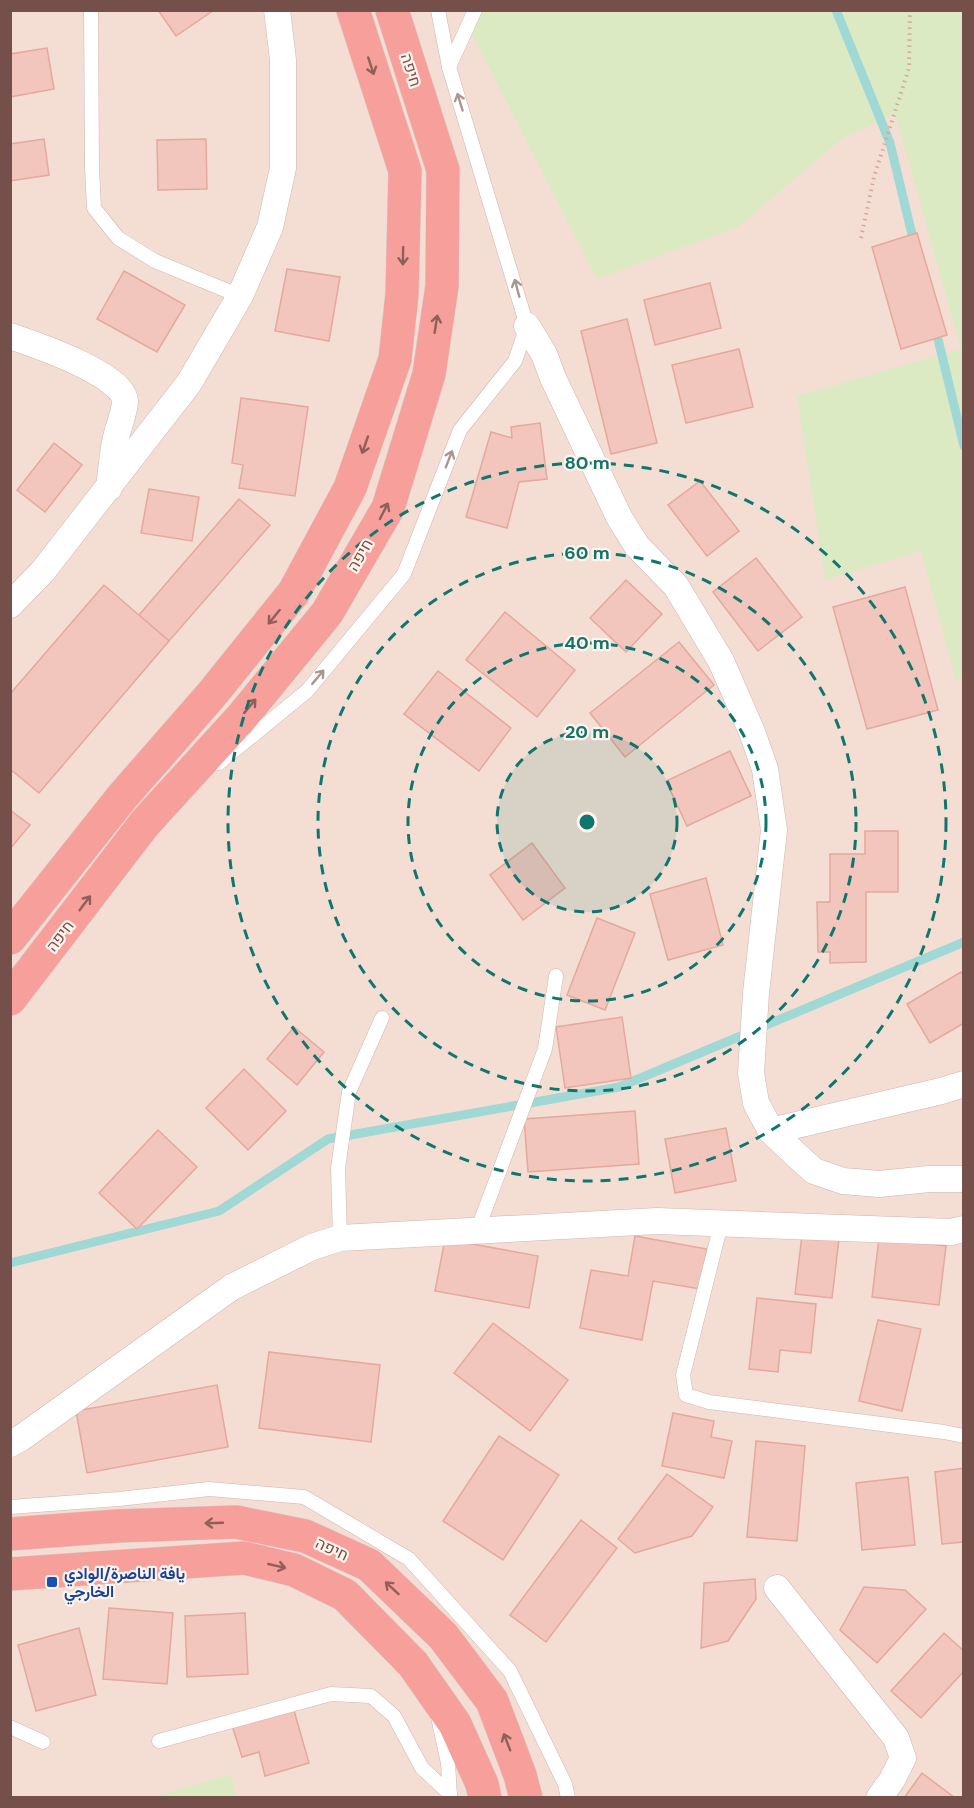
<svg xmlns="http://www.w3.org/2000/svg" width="974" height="1808" font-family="'DM Sans',Vazirmatn,Heebo,sans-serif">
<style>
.residential{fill:#f4ded3}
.green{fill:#dceac3}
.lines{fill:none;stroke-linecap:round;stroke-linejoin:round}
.stream{stroke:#9fd8d4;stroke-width:9}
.building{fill:#f2c6bc;stroke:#e5a89c;stroke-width:1.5}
.lane-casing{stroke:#d0b5ae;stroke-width:15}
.street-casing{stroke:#d0b5ae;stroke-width:27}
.highway-casing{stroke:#d8cecc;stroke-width:34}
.path{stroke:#d7a89f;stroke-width:4;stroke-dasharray:1.5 4.5;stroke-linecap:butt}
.lane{stroke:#fff;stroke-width:14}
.street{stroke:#fff;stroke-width:26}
.highway{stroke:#f79f9b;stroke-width:33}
.oneway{stroke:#8f605a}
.oneway2{stroke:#ac9692}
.ring{fill:none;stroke:#0f766e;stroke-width:3;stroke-dasharray:10 8}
.transit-dot{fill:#1a4fb4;stroke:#fff3eb;stroke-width:2}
.labels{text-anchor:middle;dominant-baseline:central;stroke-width:4.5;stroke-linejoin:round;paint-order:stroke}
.street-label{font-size:16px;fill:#75504a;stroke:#fff3eb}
.transit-label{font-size:16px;font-weight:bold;fill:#164399;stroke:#fff3eb;text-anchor:start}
.centre{fill:#0f766e;stroke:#fff3eb;stroke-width:3}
.ring-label{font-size:18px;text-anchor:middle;font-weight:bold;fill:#0f766e;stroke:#fff3eb;stroke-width:4.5;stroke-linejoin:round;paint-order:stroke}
</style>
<rect width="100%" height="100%" fill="#fceee5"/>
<path class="residential" d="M11,11H963V1797L11,1798Z"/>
<g class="green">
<path d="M467,10L963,11V677L956,681L921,551L825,580L797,396L961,349L895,114L843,138L738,227L597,279L466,23Z"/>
<path d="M231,1774L236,1797H152Z"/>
</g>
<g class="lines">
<g class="stream">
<path d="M836,10L890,143L915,247"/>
<path d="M935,327L964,446"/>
<path d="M10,1263L219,1211L328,1139L619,1087L964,942"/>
</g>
</g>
<g class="building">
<path d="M158,10H214L176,36Z"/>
<path d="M47,48L54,89L10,97V54Z"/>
<path d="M44,139L49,175L10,181V144Z"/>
<path d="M206,139L207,189L158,190L157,140Z"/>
<path d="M917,233L947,335L901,349L872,247Z"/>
<path d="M287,269L340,277L329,341L275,331Z"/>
<path d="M124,271L185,305L157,352L97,319Z"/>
<path d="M710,283L721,328L655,345L644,300Z"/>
<path d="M627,319L657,443L611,454L581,331Z"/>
<path d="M739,349L753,407L686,423L672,365Z"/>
<path d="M241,398L308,407L295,496L239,488L243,465L232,463Z"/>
<path d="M540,423L547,479L519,482L507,528L466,517L491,432L512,438L511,427Z"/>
<path d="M54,443L82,465L45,512L17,490Z"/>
<path d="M700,481L739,531L707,556L668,505Z"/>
<path d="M149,489L199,497L192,541L141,533Z"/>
<path d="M239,499L270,525L169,641L139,615Z"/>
<path d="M756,558L802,617L758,651L713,592Z"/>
<path d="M626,580L662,614L626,652L590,618Z"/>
<path d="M104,585L169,641L39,793L10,769V694Z"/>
<path d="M905,587L938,710L867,729L833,607Z"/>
<path d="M505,612L575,670L537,717L466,660Z"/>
<path d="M679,642L714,685L625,757L590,713Z"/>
<path d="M438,671L511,728L479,771L404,714Z"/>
<path d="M730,751L751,796L687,826L666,781Z"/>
<path d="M10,810L30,825L10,849Z"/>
<path d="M865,831H898V892H866V962L830,963V952H818L817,902H830V854H865Z"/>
<path d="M532,843L565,888L523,920L490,875Z"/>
<path d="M706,878L723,945L668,960L650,894Z"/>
<path d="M597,918L635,933L605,1010L567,995Z"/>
<path d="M961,972L964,976V1023L930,1043L907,1004Z"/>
<path d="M622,1017L631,1078L565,1088L556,1027Z"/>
<path d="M294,1027L324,1052L297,1085L267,1059Z"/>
<path d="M244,1069L286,1111L248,1150L206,1108Z"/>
<path d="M635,1111L639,1164L528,1172L524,1119Z"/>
<path d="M726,1128L736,1181L675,1193L665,1139Z"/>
<path d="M158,1130L197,1167L137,1229L99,1193Z"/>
<path d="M802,1235L839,1239L832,1298L795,1294Z"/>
<path d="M635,1236L707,1249L700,1289L653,1281L642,1340L580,1328L591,1270L628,1276Z"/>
<path d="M879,1238L946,1246L939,1305L872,1297Z"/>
<path d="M445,1239L538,1256L529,1308L435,1291Z"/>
<path d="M757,1298L816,1304L811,1353L780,1350L778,1372L749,1369Z"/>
<path d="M878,1320L921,1329L902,1411L859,1401Z"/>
<path d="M493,1323L568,1380L530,1431L454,1373Z"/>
<path d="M269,1352L380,1365L371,1442L259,1428Z"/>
<path d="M217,1385L228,1447L87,1473L76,1411Z"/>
<path d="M673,1413L714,1421L711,1437L732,1441L724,1478L662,1466Z"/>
<path d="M499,1436L559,1475L503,1560L443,1521Z"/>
<path d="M756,1441L805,1446L797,1541L747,1537Z"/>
<path d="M964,1468V1542L942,1544L935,1472Z"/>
<path d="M667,1474L713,1507L692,1536L635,1553L618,1539Z"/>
<path d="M908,1477L915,1545L862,1550L856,1483Z"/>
<path d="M581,1520L617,1548L546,1642L510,1615Z"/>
<path d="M755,1579L756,1599L728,1641L701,1648L704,1583Z"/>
<path d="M864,1587L905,1590L926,1609L877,1663L840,1630Z"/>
<path d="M109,1608L173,1613L167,1684L103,1679Z"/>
<path d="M245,1613L248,1674L187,1677L185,1616Z"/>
<path d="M79,1628L96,1695L36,1711L18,1645Z"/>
<path d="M944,1633L964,1651V1671L921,1718L891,1691Z"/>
<path d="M293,1707L309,1763L265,1776L259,1752L242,1757L232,1725Z"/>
<path d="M922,1773L955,1798H904Z"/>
</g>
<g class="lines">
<defs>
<g id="lane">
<path d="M91,10L92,168L94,208L118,238L155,261L240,296"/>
<path d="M449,67L475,10"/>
<path d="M219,763L307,691L404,574L460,430L515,361L527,326L449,67L438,10"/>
<path d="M721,1224L683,1375L686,1395L709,1402L944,1432L964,1436"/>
<path d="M477,1231L545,1049L556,976"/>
<path d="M340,1238L338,1168L349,1092L382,1018"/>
<path d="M10,1507L119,1499L209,1489L304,1497L409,1559L510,1671L565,1784L568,1798"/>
<path d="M438,1717L448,1763L450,1796"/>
<path d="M10,1727L43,1742"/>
<path d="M159,1741L331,1694L371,1696L394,1716L422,1768L450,1794"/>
</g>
<g id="street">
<path d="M527,326L544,354L553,378L619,517L637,546L676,586L721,661L752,732L765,769L774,830L756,993L751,1073L756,1103L771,1131L793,1152L814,1171L843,1181L879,1184L929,1179H964"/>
<path d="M10,336C33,344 123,374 125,401C125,412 117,430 115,442C112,457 111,473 109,488"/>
<path d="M10,605L43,571L189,383L240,296L270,227L283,168V60L277,10"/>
<path d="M771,1131L941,1091L964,1084"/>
<path d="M10,1444L21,1438L232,1287L312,1247L340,1238L657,1221L951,1232L964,1229"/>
<path d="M777,1588L896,1738L903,1758L892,1780L879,1798"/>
</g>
<g id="highway">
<path d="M10,938L122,797L212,694L294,592L350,488L395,359L402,294L405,171L353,10"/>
<path d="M10,999L145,823L240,719L327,613L388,508L429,374L442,286L443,170L392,10"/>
<path d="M10,1534L117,1526L236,1522L305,1536L369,1565L443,1636L492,1701L520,1775L526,1798"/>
<path d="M10,1574L244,1558L294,1570L345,1595L413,1664L455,1724L482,1784L485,1798"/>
</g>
</defs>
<use href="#lane" class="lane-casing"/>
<use href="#street" class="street-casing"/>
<use href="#highway" class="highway-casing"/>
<path class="path" d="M861,238L874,177L909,68L910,10"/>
<use href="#lane" class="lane"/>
<use href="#street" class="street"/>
<use href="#highway" class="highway"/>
</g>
<defs><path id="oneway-shaft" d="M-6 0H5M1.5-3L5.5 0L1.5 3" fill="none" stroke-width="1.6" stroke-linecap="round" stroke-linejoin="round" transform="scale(1.5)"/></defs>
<g class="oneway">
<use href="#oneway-shaft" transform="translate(371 66) rotate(72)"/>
<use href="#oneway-shaft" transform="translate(403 256) rotate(91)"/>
<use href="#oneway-shaft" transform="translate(436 324) rotate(-81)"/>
<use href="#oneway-shaft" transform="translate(365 445) rotate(109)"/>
<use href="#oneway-shaft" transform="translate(384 511) rotate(-63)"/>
<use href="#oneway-shaft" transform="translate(274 617) rotate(129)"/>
<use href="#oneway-shaft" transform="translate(250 706) rotate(-50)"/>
<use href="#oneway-shaft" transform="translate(85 903) rotate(-53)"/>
<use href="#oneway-shaft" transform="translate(214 1523) rotate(178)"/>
<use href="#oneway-shaft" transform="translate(277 1566) rotate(13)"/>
<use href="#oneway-shaft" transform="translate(392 1588) rotate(-137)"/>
<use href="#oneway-shaft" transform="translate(507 1742) rotate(-111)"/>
</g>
<g class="oneway2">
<use href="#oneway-shaft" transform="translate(460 102) rotate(-107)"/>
<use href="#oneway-shaft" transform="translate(517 288) rotate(-105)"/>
<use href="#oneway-shaft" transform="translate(449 459) rotate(-69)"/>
<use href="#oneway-shaft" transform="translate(318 677) rotate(-50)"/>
</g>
<circle cx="587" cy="822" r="90" fill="#0f766e" fill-opacity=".12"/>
<g class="ring">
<circle cx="587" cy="822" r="90"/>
<circle cx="587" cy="822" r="179"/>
<circle cx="587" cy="822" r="269"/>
<circle cx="587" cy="822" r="359"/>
</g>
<rect class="transit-dot" x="46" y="1576" width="12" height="12" rx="3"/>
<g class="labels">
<g class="street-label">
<text transform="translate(411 70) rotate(72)">חיפה</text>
<text transform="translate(360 555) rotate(-60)">חיפה</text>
<text transform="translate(60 936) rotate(-53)">חיפה</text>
<text transform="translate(332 1549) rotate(25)">חיפה</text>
</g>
<g class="transit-label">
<text x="64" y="1573">يافة الناصرة/الوادي<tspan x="64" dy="18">الخارجي</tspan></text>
</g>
</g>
<circle cx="587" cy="822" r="9" class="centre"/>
<g class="ring-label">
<text x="587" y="469">80 m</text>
<text x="587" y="559">60 m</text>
<text x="587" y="649">40 m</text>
<text x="587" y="738">20 m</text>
</g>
<rect width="974" height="1808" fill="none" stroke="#75504a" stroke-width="24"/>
</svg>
